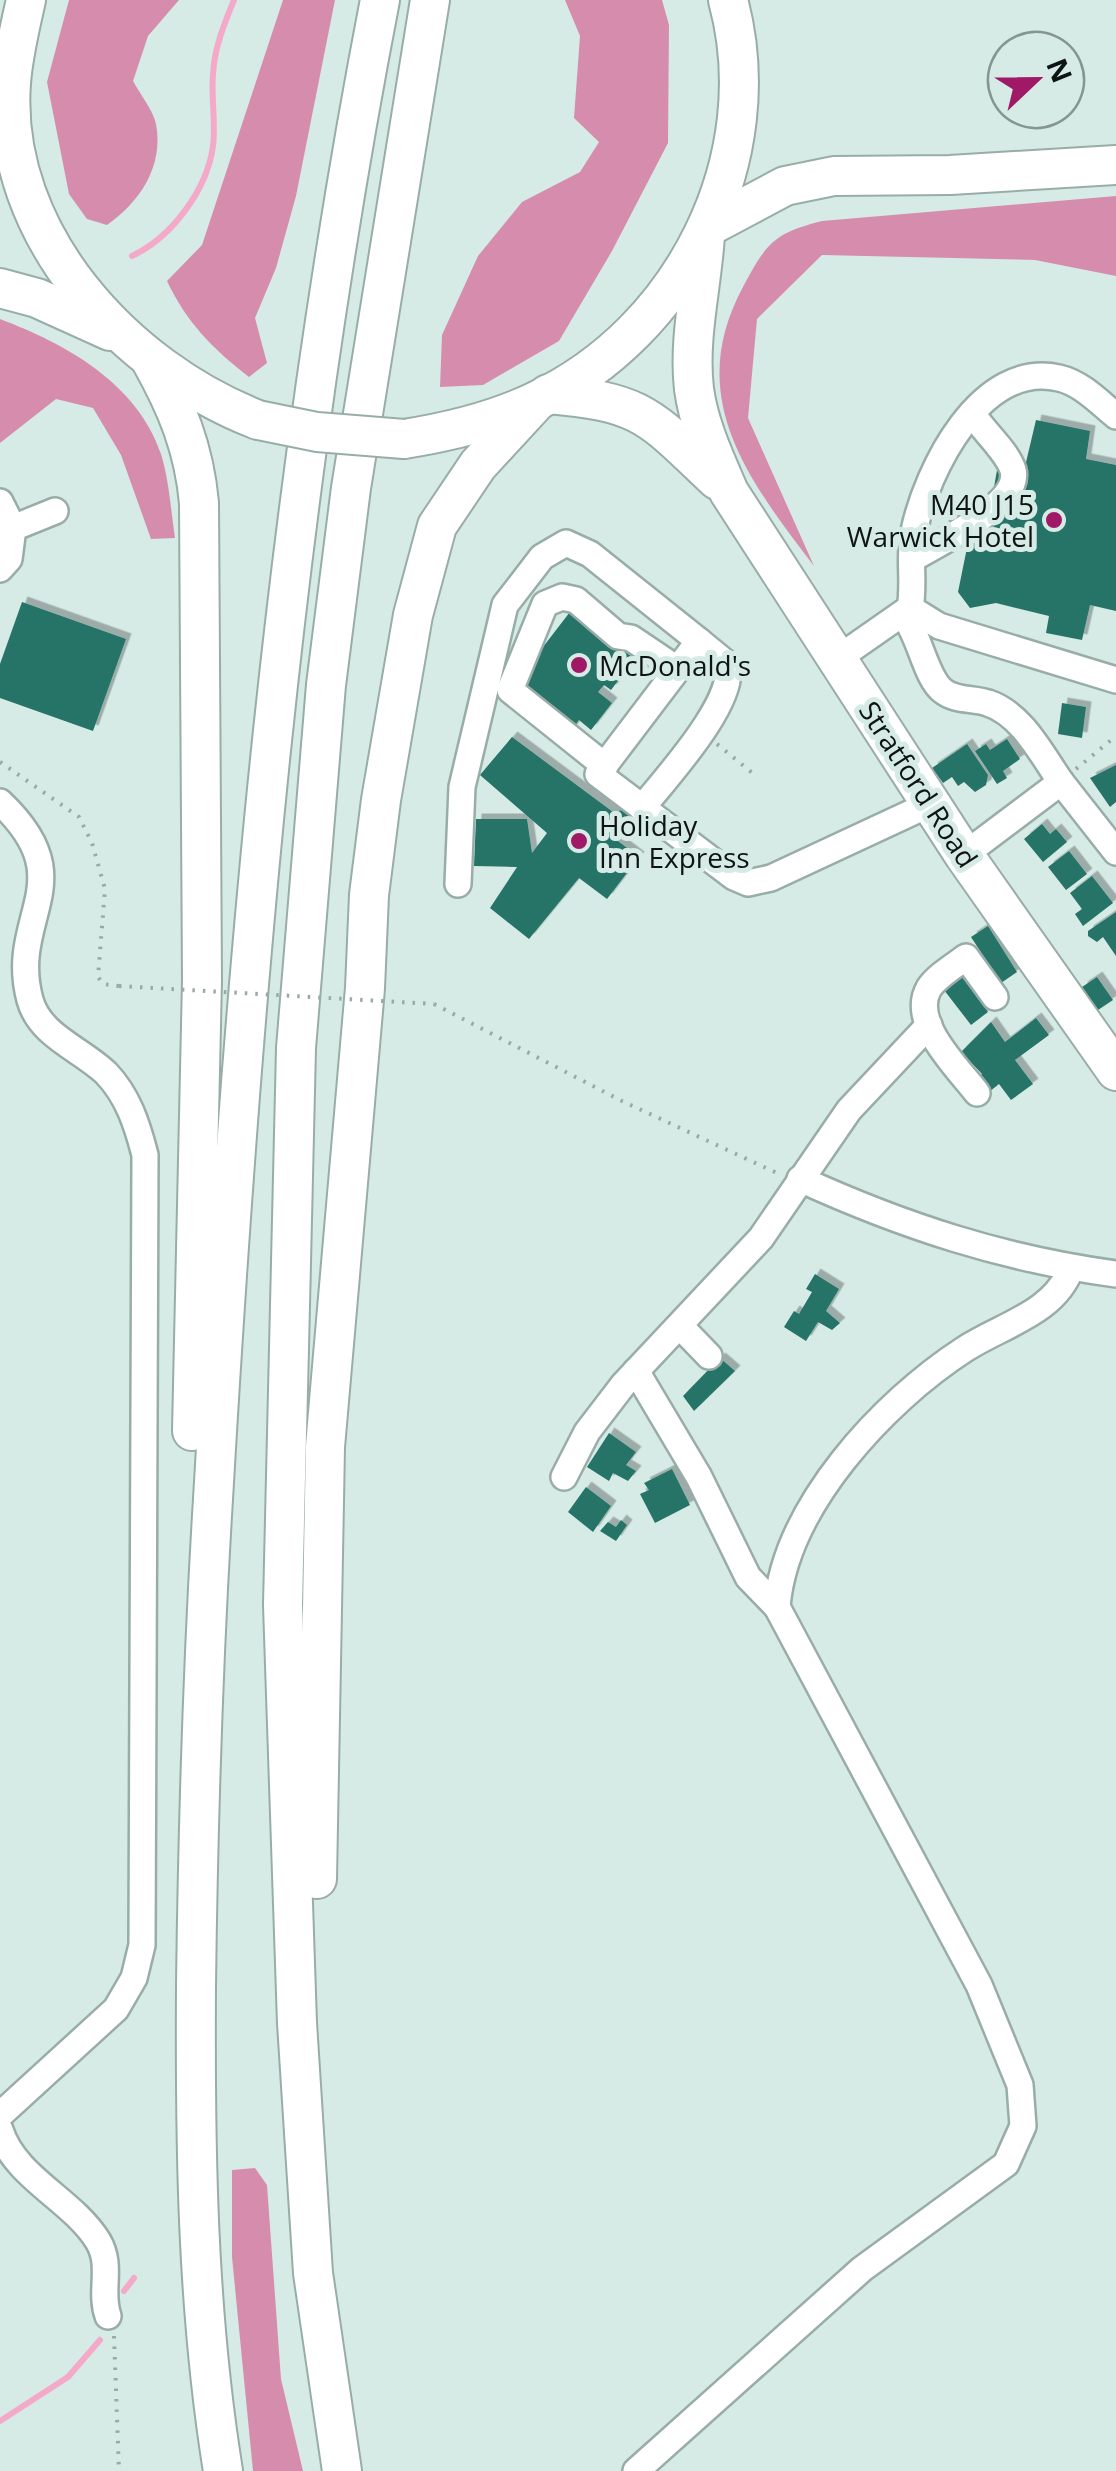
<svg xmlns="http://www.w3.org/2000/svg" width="1116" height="2471" font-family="'Open Sans',sans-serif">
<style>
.forest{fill:#d68dad}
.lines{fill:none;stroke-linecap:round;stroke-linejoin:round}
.stream{stroke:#f4a9c9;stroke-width:6}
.building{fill:#257367;filter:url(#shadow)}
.minor-casing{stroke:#99ada8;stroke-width:30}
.highway-casing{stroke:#99ada8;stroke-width:42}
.path{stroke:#99aaa6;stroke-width:4;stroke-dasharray:2.5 8;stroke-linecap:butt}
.minor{stroke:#fff;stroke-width:25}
.highway{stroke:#fff;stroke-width:38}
.highway-bridge-casing{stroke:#99ada8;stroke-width:42;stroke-linecap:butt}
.path-bridge{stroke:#99aaa6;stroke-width:4;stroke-dasharray:2.5 8;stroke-linecap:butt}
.highway-bridge{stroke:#fff;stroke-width:38}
.poi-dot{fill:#a01966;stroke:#d6ebe6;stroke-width:4}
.labels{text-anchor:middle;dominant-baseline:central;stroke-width:10;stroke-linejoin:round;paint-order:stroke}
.poi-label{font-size:28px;fill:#0d1413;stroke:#d6ebe6;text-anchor:start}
.street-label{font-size:28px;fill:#0d1413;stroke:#d6ebe6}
</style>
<defs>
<filter id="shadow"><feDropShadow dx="5.5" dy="-5.5" stdDeviation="0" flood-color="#0004"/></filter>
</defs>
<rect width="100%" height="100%" fill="#d6ebe6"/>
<g class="forest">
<path d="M69,0H179L148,36L133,81C140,94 153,110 156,124C164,166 140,202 107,225L87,219L69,194L47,82Z"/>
<path d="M283,0H335L296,196L276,268L255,318L267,363L249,377C212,348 187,323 167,281L202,245Z"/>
<path d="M565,0H662L669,25L668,143L612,251L559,341L483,385L440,387L442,335L478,256L522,202L580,172L599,142L574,118L580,36Z"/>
<path d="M1116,196V276L1035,260L822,255L757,319L748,418L814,566C747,478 683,396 744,285C767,242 775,233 822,221Z"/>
<path d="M0,319C66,344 137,383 161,454C169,480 171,511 175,538L151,539L121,455L93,408L56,399L0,443Z"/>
<path d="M255,2168L267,2185L281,2379L303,2471H253L252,2461L232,2257V2170Z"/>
</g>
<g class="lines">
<g class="stream">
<path d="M132,256C172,237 207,190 213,146C216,123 211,99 213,75C214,49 224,24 234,0"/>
<path d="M124,2291L134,2278"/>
<path d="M0,2421L68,2377L100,2340"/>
</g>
</g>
<g class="building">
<path d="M1036,420L1090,431L1086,459L1116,465V611L1090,605L1082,640L1046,633L1049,616L996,603L970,608L958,592L970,533L1015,507L1021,495L993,493L997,470L1023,475Z"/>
<path d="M22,602L126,639L93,731L0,698V664Z"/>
<path d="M573,608L636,657L611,690L604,685L598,692L612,703L591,730L579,720L571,731L520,691L530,678L523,673Z"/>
<path d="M1062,703L1086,707L1082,738L1058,734Z"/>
<path d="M512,737L613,812L628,809L631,826L611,828L610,835L639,857L607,899L579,878L529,939L490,908L517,867L474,866L476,819H527L532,853L547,833L480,775Z"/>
<path d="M1007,739L1020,759L1003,771L1007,778L997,784L975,751L986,744L990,750Z"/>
<path d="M967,744L988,775L986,785L975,792L964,782L958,786L952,777L943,783L932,768Z"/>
<path d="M1116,765V802L1110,807L1090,778Z"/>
<path d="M1042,824L1050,834L1056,829L1067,842L1043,862L1024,839Z"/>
<path d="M1069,851L1087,874L1066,890L1048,867Z"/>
<path d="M1092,876L1113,903L1083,926L1075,914L1082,909L1070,893Z"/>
<path d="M1116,912V956L1103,937L1097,942L1088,936V931Z"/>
<path d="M988,926L1017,972L1001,983L971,937Z"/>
<path d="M961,976L988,1012L971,1025L944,990Z"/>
<path d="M1097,977L1113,1000L1098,1010L1082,987Z"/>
<path d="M1036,1018L1049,1035L1015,1060L1033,1084L1011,1100L999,1084L989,1092L978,1077L982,1074L961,1052L991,1022L1005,1042Z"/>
<path d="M815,1274L839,1289L826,1311L840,1323L832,1330L818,1322L806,1341L784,1327L794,1311L799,1314L812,1292L806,1289Z"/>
<path d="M720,1358L735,1371L694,1411L683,1396Z"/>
<path d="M609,1433L636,1452L626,1465L636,1471L628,1481L613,1473L609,1481L587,1467Z"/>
<path d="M672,1469L690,1505L655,1523L640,1494L649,1490L644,1483Z"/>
<path d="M586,1487L611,1506L593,1532L568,1512Z"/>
<path d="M621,1520L627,1525L616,1541L600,1531L608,1522L616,1527Z"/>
</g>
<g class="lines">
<defs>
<g id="minor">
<path d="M0,502L13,528"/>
<path d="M912,559C938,543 1022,504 1013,470C1007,451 983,431 972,413"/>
<path d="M0,569L9,559L13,528L55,511"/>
<path d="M910,608L939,626L1116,680"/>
<path d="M904,616C920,636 926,679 943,691C955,701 974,698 988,703C1022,714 1042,755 1061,782"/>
<path d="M837,659L910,608C915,583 908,556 914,531C927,470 981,360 1059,378C1081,383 1099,402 1116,416"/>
<path d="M605,766L510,690L545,604L562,597L576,600L618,636L631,638L677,669"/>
<path d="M0,802C85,882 7,916 30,1000C40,1036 81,1049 106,1073C128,1096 137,1124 145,1155L142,1945L134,1978L116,2009L0,2115"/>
<path d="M642,808C665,779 738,700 727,664L699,641"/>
<path d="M964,855L1061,782L1116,852"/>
<path d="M458,884L462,787L505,605L542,557L566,543L590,554L699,641L598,774L734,877L748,883L771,878L930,804"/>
<path d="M977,1093C958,1068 909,1022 929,988C937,976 954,966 966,957L995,997"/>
<path d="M800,1179C903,1226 1004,1259 1116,1274"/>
<path d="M680,1326L709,1356"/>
<path d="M636,1371L699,1477L748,1577L777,1607"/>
<path d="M564,1477L587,1432L623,1385L761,1238L849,1110L929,1025"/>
<path d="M0,2130C15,2178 72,2199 98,2241C113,2266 99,2291 108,2316"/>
<path d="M636,2471L862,2269L1006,2164L1023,2126L1020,2085L979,1985L777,1607C785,1507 883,1402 965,1349C1002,1325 1055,1313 1071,1268"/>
</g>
<g id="highway">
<path d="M26,0C20,27 13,55 11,83C0,235 126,369 258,420"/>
<path d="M708,227L785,186L834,176L950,175L1116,165"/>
<path d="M705,235C702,286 688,338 694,389C699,426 715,459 729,492L964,855L1116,1071"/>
<path d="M0,288L37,298L110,331"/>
<path d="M150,359C177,407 194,448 199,503L202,980L192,1431"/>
<path d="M548,394C644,402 650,417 717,480"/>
<path d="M404,439C448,432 495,421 536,401C683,332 771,158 728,0"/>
<path d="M317,1879L325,1447L365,988L369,895L381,800L413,615L437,526L478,465L537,401"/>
<path d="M223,2471C197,2310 195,2149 196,1986C198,1824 203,1661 213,1499C242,997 284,494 380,0"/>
<path d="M342,2471L313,2273L297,2023L283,1605L296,1048L326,685L351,488L430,0"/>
</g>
</defs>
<use href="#minor" class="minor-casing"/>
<use href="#highway" class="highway-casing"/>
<g class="path">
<path d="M717,744L756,776"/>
<path d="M0,762L79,817L92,843L105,889L98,977L103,984L119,986"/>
<path d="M1076,769L1116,736"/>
<path d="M434,1004L622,1101L779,1174"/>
<path d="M114,2336L119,2471"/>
</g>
<use href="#minor" class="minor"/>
<use href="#highway" class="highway"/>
<defs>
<path id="highway-bridge" d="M258,420L317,432L404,439"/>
</defs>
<use href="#highway-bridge" class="highway-bridge-casing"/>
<path class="path-bridge" d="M119,986L434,1004"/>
<use href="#highway-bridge" class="highway-bridge"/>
</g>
<g class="poi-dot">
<circle cx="1054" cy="520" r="10"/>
<circle cx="579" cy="665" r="10"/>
<circle cx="579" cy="841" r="10"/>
</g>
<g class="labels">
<g class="poi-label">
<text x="1034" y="504" text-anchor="end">M40 J15<tspan x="1034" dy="32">Warwick Hotel</tspan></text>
<text x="599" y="665">McDonald's</text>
<text x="599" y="825">Holiday<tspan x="599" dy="32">Inn Express</tspan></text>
</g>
<g class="street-label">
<text transform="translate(919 784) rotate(57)">Stratford Road</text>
</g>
</g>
<g transform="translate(1036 80) rotate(68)"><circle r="48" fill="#d6ebe6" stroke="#869592" stroke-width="2.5"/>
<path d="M0-8L18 38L0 25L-18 38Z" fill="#a01966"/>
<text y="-15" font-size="28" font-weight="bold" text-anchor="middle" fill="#0d1413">N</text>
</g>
</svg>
